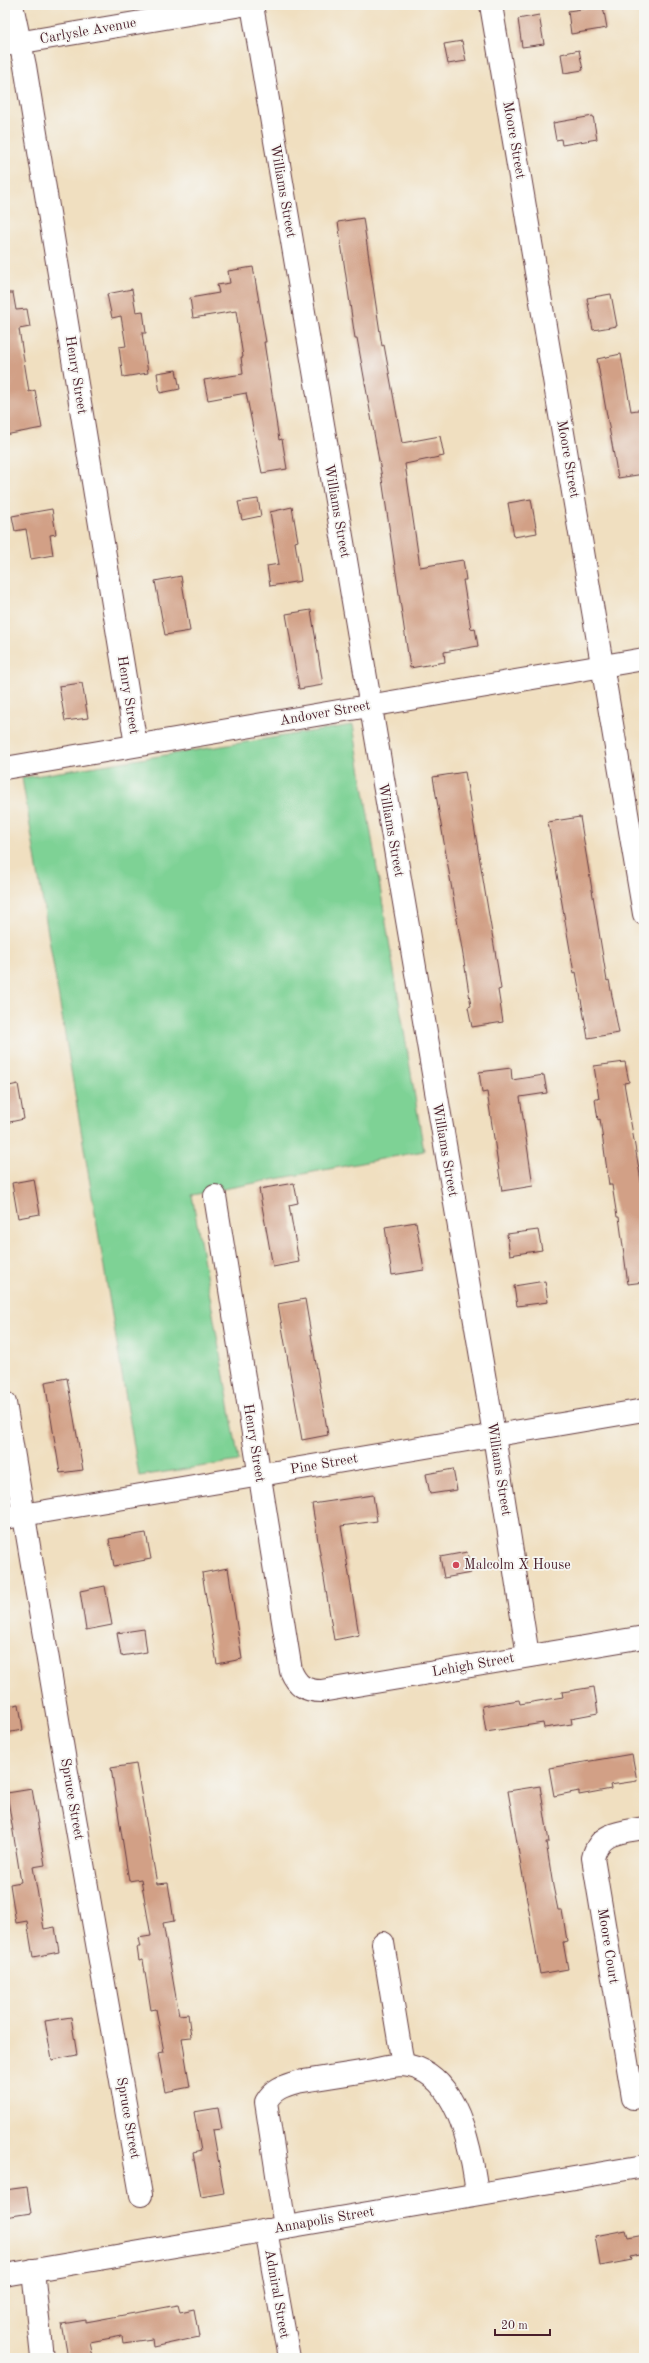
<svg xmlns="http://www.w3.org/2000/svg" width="649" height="2363" font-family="'Old Standard TT',serif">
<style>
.green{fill:#7ed295;stroke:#647860}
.building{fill:#d2a086}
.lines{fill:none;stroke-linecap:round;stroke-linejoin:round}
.minor-casing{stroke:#633c41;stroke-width:24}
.minor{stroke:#fff;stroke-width:22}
.poi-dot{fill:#d1495b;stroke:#f6f6f2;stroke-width:1.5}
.labels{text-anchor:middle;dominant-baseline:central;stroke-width:3.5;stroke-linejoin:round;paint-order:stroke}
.street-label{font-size:14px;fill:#4a1f2b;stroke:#f6f6f2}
.poi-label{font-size:14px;fill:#4a1f2b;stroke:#f6f6f2;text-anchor:start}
</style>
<rect width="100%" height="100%" fill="#f6f6f2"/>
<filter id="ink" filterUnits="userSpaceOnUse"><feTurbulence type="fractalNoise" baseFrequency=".025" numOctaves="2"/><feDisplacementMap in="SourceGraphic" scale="8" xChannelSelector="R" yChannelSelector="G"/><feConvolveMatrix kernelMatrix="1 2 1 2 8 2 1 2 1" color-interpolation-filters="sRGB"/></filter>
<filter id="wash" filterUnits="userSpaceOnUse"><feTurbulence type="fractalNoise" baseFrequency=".012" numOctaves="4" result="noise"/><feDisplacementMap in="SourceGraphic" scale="16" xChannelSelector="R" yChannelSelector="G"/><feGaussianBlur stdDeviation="0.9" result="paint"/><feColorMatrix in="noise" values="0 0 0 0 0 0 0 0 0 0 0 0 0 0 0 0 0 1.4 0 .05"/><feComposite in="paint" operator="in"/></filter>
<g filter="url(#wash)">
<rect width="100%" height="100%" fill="#f0dfc0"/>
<path class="green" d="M353,725L424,1151L192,1195L239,1461L139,1476L22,778Z"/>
<g id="blocks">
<g class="building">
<path d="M603,6L607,28L571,34L568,11Z"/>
<path d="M539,15L544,44L522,47L518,19Z"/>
<path d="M462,41L466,61L448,64L444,44Z"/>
<path d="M579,50L583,70L564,73L561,54Z"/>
<path d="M593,116L597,139L562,145L561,139L556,140L553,123Z"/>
<path d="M363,218L382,346L384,345L402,443L440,436L444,456L405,464L420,567L463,560L466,580H463L471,629L475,628L478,646L444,652L445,662L410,668L381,472L357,338H355L338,222Z"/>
<path d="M253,267L266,342H264L279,440L282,439L287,469L262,473L246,393L208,400L204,380L243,374L241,357H243L236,311L193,318L190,298L219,293L217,285L230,283L228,271Z"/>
<path d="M132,289L136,312L143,311L146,333H142L148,373L123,377L119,347L126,346L121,316L112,318L107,294Z"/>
<path d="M5,293H13L16,310L27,309L30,327L19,329L29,392L35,390L42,428L5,435Z"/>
<path d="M611,294L617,326L593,330L587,298Z"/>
<path d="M621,354L631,411L644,409V474L618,478L597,359Z"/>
<path d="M176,370L180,389L160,393L157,373Z"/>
<path d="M258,499L261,516L242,520L238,502Z"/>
<path d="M531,499L537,533L514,537L508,503Z"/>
<path d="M292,507L298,541L295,542L301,581L270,586L267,566L279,564L270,512Z"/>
<path d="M52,509L56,534L50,535L53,555L31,559L26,529L15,531L12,516Z"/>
<path d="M181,576L190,631L165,635L155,581Z"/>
<path d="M311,610L323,685L299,689L286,614Z"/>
<path d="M82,683L88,718L65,721L59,686Z"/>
<path d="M465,772L498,969L501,989L498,990L503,1022L472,1027L468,1007L471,1006L464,961L433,777Z"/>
<path d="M580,817L607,981L609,980L619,1033L588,1038L576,972L574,973L548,822Z"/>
<path d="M625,1062L629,1082L624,1083L644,1198V1282L628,1284L619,1217H617L612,1185H609L600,1119L598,1120L595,1099H599L594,1066Z"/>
<path d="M511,1068L512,1080L544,1075L547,1093L520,1097L533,1186L502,1191L487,1092L482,1093L479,1072Z"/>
<path d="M18,1084L24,1119L5,1123V1087Z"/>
<path d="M34,1179L40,1214L18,1218L12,1183Z"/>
<path d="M294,1183L298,1203L289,1205L299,1262L273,1267L259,1189Z"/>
<path d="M416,1222L424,1270L392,1275L385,1227Z"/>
<path d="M538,1230L542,1250L510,1255L507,1234Z"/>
<path d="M545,1281L548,1302L517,1306L514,1286Z"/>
<path d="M305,1299L328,1435L302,1440L278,1304Z"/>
<path d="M67,1378L83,1470L60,1473L45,1382Z"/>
<path d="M453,1469L457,1490L430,1494L426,1474Z"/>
<path d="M373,1495L377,1521L341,1526L359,1635L334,1640L312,1504Z"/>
<path d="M146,1533L151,1559L114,1566L109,1539Z"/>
<path d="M467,1552L471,1573L444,1578L440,1557Z"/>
<path d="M228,1568L242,1659L217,1664L202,1573Z"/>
<path d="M105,1586L112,1625L86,1630L80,1591Z"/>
<path d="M144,1629L147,1652L121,1656L117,1633Z"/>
<path d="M594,1687L598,1713L571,1718L572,1724L544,1728L543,1723L486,1732L482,1706L519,1700L520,1704L563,1697L562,1692Z"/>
<path d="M19,1704L23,1730L5,1733V1707Z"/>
<path d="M632,1754L637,1781L610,1785L611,1789L579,1795V1791L554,1796L549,1768Z"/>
<path d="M136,1764L157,1884L168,1883L174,1921L163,1923L179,2015L188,2014L191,2037L182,2038L190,2087L165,2092L158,2053L164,2052L156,2009L151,2010L143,1960L139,1961L137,1947H140L138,1938L151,1936L141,1879L129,1881L111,1768Z"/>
<path d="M540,1786L549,1842H546L553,1886L558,1910H562L567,1941L563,1942L568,1969L540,1974L508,1791Z"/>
<path d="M32,1789L45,1865L33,1867L44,1929L55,1927L59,1952L33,1957L27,1921L16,1923L10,1884L21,1882L7,1793Z"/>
<path d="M71,2017L77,2055L52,2060L45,2021Z"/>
<path d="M218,2108L222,2129L213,2130L224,2193L201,2197L193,2153L201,2151L194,2112Z"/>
<path d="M27,2187L31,2213L5,2217V2190Z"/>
<path d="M626,2230L628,2237L644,2234V2254L631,2257L632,2260L600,2266L595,2236Z"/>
<path d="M178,2305L180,2312L194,2309L199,2337L153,2347L152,2339L123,2343L122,2336L90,2342L93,2358H68L62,2324L86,2320V2322Z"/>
</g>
</g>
</g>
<g filter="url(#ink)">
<use href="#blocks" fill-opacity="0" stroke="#633c41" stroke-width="1"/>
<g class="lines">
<defs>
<g id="minor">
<path d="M12,5L25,66L136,745"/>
<path d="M252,5L491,1416L528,1656"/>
<path d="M491,5L644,914"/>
<path d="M5,45L242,5"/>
<path d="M5,768L644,659"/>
<path d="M215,1196L291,1671C297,1685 305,1691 321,1691L644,1637"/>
<path d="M5,1403L65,1761L141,2195"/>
<path d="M5,1518L644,1410"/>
<path d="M383,1943L403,2065"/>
<path d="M633,2098L593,1858C599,1832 621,1832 644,1828"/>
<path d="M285,2227L266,2102C273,2089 283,2086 297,2082C322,2078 347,2074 373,2070C382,2068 394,2065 403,2065C458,2070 472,2152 477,2194"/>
<path d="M266,2230L289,2358"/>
<path d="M33,2270L42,2358"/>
<path d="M5,2275L644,2166"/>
</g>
</defs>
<use href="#minor" class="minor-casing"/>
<use href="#minor" class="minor"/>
</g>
</g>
<circle class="poi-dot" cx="456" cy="1565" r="4"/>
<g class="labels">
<g class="street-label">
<text transform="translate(88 31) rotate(-10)">Carlysle Avenue</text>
<text transform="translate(514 140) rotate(80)">Moore Street</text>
<text transform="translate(283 191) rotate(80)">Williams Street</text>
<text transform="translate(76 375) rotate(81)">Henry Street</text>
<text transform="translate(568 459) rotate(80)">Moore Street</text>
<text transform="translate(337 511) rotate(80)">Williams Street</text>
<text transform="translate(128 695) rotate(81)">Henry Street</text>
<text transform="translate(325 713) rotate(-10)">Andover Street</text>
<text transform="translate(391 830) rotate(80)">Williams Street</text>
<text transform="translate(445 1150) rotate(80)">Williams Street</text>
<text transform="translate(254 1443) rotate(81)">Henry Street</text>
<text transform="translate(324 1464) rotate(-10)">Pine Street</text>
<text transform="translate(499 1469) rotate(81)">Williams Street</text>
<text transform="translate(473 1665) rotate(-10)">Lehigh Street</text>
<text transform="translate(72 1799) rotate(80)">Spruce Street</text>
<text transform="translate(608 1946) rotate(81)">Moore Court</text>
<text transform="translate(128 2118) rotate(80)">Spruce Street</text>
<text transform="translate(324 2220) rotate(-10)">Annapolis Street</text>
<text transform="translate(277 2294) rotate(80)">Admiral Street</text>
</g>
<g class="poi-label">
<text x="464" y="1565">Malcolm X House</text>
</g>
</g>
<rect width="649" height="2363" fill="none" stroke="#f6f6f2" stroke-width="20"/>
<path d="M495 2329v6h55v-6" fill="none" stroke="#4a1f2b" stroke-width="2"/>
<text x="501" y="2329" font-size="12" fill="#4a1f2b" stroke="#f6f6f2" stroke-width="3" paint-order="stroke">20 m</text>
</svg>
